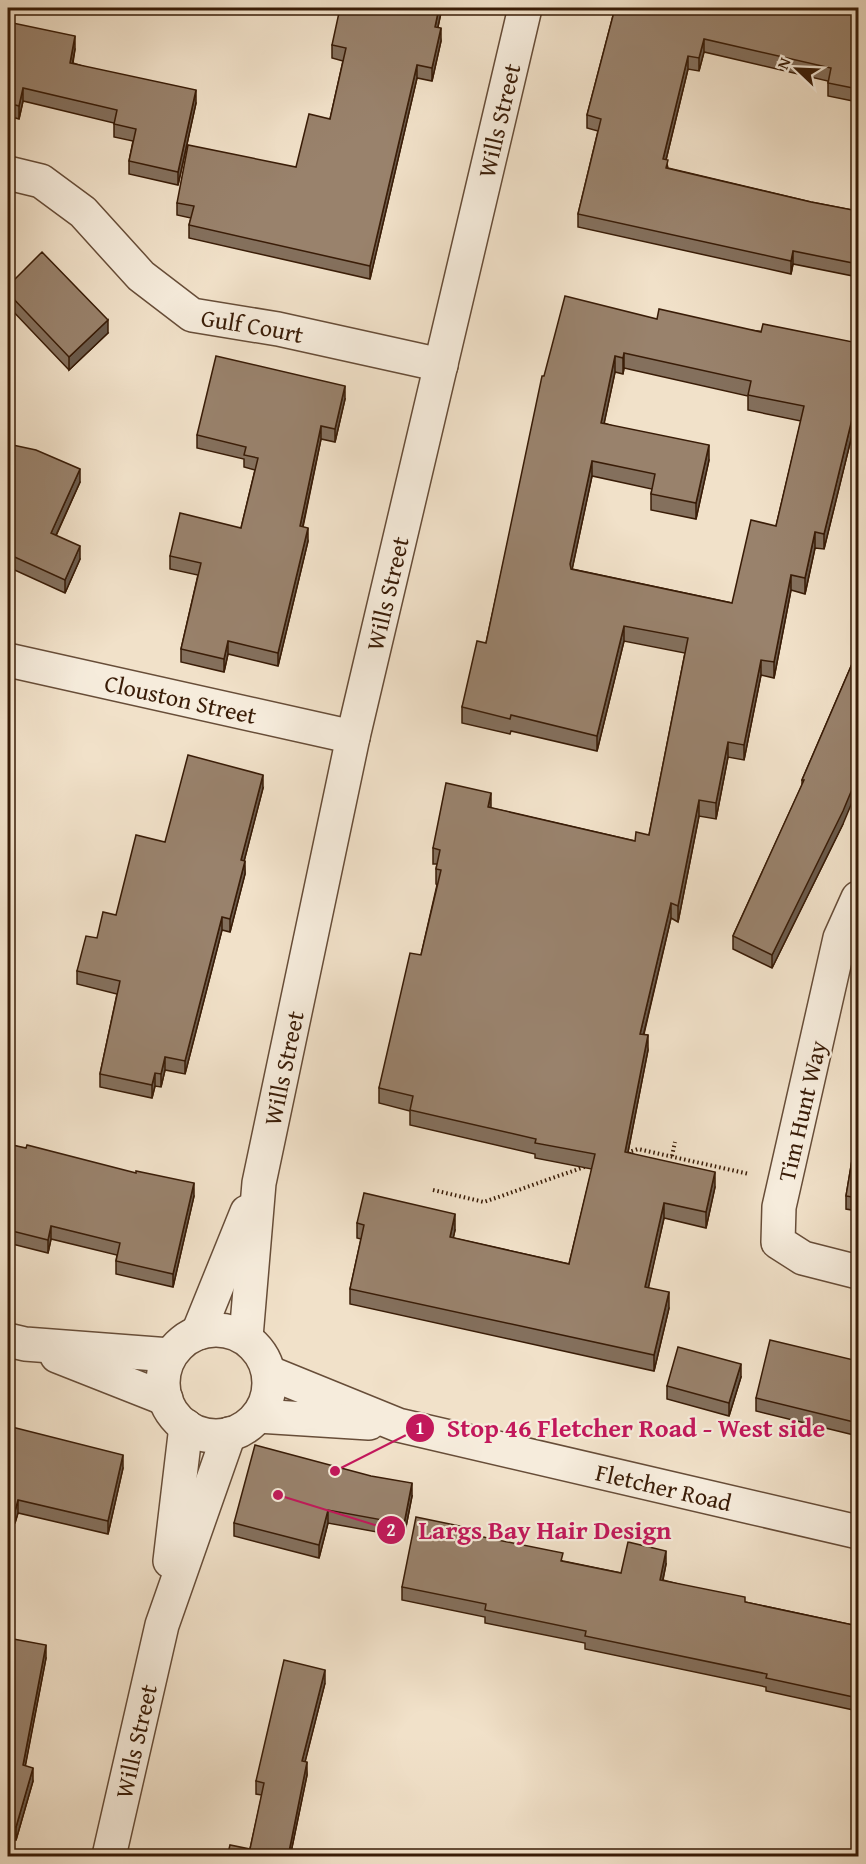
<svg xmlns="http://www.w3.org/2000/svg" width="866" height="1864" font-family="'Gentium Book Plus',serif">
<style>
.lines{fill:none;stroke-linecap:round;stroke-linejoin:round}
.minor-casing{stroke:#674d38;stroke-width:36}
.path{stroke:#391c07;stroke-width:4;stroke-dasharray:1.5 3;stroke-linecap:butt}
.minor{stroke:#f6ecdc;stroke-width:33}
.wall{fill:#84705d;stroke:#391c07;stroke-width:1.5;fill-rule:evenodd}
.shaded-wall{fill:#6b5b4c;stroke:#391c07;stroke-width:1.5}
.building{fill:#99826c;stroke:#391c07;stroke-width:1.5;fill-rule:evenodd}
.labels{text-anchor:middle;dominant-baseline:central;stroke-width:4.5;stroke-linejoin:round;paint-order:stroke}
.street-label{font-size:24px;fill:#391c07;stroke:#f6ecdc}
.leader{fill:none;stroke:#c2185b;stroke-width:2}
.callout-dot{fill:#c2185b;stroke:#f6ecdc;stroke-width:2}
.mark-label{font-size:18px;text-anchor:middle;font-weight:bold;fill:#fff}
.callout-label{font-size:26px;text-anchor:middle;font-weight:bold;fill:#c2185b;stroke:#f6ecdc;stroke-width:4.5;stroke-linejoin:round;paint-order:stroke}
</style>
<rect width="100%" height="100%" fill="#f1e1c9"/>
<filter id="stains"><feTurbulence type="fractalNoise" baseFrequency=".00333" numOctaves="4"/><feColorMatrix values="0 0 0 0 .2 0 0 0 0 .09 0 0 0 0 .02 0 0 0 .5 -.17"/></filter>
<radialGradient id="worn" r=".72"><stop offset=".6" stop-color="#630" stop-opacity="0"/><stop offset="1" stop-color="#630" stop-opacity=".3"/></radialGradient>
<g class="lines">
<defs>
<g id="minor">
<path id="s1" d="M8,173L41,181L83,212L141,276L192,315L278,329L441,365"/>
<path id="s2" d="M8,660L353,737"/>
<path d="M858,898L840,938L779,1207L778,1242L803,1258L858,1272"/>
<circle cx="216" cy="1383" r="53"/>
<path d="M198,1333L247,1212"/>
<path id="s3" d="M246,1337L259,1183L353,737L525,8"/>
<path d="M8,1340L25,1344L170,1355"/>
<path d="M57,1356L166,1399"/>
<path id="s4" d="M270,1373L398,1425L858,1532"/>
<path d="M258,1416L369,1423"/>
<path d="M170,1561L186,1426"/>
<path id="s5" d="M109,1856L162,1625L229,1434"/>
</g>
</defs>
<use href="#minor" class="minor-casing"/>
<g class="path">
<path d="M623,1154L638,1149L749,1174"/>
<path d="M672,1156L675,1142"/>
<path d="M433,1190L484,1202L587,1166"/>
</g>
<use href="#minor" class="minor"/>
</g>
<g class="wall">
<path d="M442,8L438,27L441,41L432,81L417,78L370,279L189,238V225L191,218L177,215V203L296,167L330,119L343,61L332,58V45L364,10Z"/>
<path d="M615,8H858V102L828,96V81L704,52L699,71L688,69L666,160L668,168L811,202L858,211V277L793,264L791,274L578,227V214L598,131L587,128V115Z"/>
<path d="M8,22L75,49L73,63L196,103L178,185L129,174V161L133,141L114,137V123L23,101L19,119L8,116Z"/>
<path d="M8,286L108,333L69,370L8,306Z"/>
<path d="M657,319L858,343V428L854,427L824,549L815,548L805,594L791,590L774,678L761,675L744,760L728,757L716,819L699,816L678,922L671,918L644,1034L648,1050L628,1152L715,1187L706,1228L664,1218L648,1288L669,1308L654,1371L350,1304V1289L361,1239L357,1238V1223L455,1230L453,1238L569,1264L592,1169L535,1158V1154L410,1125V1111L379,1103V1088L421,955L437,885L436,884V869L437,864H433V848L491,808L635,841L649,835L685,653L624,641L597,751L511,731L510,734L462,723V707L486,643L544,376ZM624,368L748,396V410L801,421L776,526L732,603L572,569L592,476L652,489L651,494V510L696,519L709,460L604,423L615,372L623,374Z"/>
<path d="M345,399L335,442L321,439L303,527L308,541L278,666L228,654L224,672L181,662V649L198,575L170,569V556L241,528L255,470L244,467V459L197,448V435Z"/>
<path d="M8,444L80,482L56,536L80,559L65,593L8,567Z"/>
<path d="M858,650L843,824L772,968L733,949V936L802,785V780Z"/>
<path d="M263,788L244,861L245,874L230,932L222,930L185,1074L165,1070L161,1087L155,1086L152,1098L100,1087V1074L117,994L77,984V971L97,938L116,915L165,842Z"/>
<path d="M858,1124V1211L846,1209V1196Z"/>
<path d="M8,1144L194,1196L173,1287L116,1274V1261L117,1255L51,1239L48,1253L8,1243Z"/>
<path d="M858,1361V1436L756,1411V1398Z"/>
<path d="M741,1377L729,1416L667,1399V1386Z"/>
<path d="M8,1426L123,1468L108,1534L18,1513L15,1523L8,1522Z"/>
<path d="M412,1496L404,1537L328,1523L319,1558L234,1536V1523Z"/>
<path d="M479,1536L563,1561L621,1573L666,1564L663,1580L745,1602L858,1626V1711L766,1691V1687L585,1649V1643L485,1623V1617L402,1600V1587Z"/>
<path d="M8,1638L46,1658L25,1766L33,1781L16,1840L8,1838Z"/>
<path d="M325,1683L305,1761L307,1775L290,1857H227L250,1849L262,1795L256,1794V1781Z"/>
</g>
<g class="shaded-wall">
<path d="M439,8H442L435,40V27Z"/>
<path d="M441,28V41L432,81V68Z"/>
<path d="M75,36V49L70,76V63Z"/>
<path d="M704,39V52L699,71V58Z"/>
<path d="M688,56V69L663,172V159Z"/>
<path d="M417,65V78L370,279V266Z"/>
<path d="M23,88V101L19,119V106Z"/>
<path d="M196,90V103L178,185V172Z"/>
<path d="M793,251V264L791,274V261Z"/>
<path d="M108,320V333L69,370V357Z"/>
<path d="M624,353V368L623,374V358Z"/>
<path d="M615,356V372L601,438V423Z"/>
<path d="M345,386V399L335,442V429Z"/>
<path d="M854,411V427L824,549V534Z"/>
<path d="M321,426V439L300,539V526Z"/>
<path d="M709,445V460L696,519V503Z"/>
<path d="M592,461V476L570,579V564Z"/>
<path d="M80,469V482L51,546V533Z"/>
<path d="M308,528V541L278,666V653Z"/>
<path d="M815,532V548L805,594V578Z"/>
<path d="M80,546V559L65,593V580Z"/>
<path d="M791,575V590L774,678V662Z"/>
<path d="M624,626V641L597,751V736Z"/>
<path d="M228,641V654L224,672V659Z"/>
<path d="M761,660V675L744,760V745Z"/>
<path d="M728,742V757L716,819V803Z"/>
<path d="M263,775V788L241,873V860Z"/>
<path d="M858,775V788L843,824L772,968V955Z"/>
<path d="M491,793V808L488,807Z"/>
<path d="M699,800V816L678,922V906Z"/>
<path d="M245,861V874L230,932V919Z"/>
<path d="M671,903V918L640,1049V1034Z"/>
<path d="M222,917V930L185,1074V1061Z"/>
<path d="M648,1035V1050L625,1167V1152Z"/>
<path d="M165,1057V1070L161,1087V1074Z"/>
<path d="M155,1073V1086L152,1098V1085Z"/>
<path d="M715,1172V1187L706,1228V1212Z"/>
<path d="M194,1183V1196L173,1287V1274Z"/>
<path d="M664,1203V1218L645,1303V1287Z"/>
<path d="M455,1214V1230L450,1253V1237Z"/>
<path d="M51,1226V1239L48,1253V1240Z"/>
<path d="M669,1292V1308L654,1371V1355Z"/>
<path d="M741,1364V1377L729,1416V1403Z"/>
<path d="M123,1455V1468L108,1534V1521Z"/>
<path d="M412,1483V1496L404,1537V1524Z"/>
<path d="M18,1500V1513L15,1523V1511Z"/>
<path d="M328,1510V1523L319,1558V1545Z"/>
<path d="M666,1551V1564L660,1593V1580Z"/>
<path d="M46,1645V1658L23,1778V1765Z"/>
<path d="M325,1670V1683L302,1774V1761Z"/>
<path d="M307,1762V1775L290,1857H288Z"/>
<path d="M33,1768V1781L16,1840V1827Z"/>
</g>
<g class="building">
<path d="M340,8H352L364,10L365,8H439L435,27L441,28L432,68L417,65L370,266L189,225L194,206L177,203L188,145L296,167L309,114L330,119L346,48L332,45Z"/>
<path d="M615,8H858V89L828,83L831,68L704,39L699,58L688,56L663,159L668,160L666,168L811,202L858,211V264L793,251L791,261L578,214L601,119L587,115Z"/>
<path d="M8,22L75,36L70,63L196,90L178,172L129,161L136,129L114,124L117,110L23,88L19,106L8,103Z"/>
<path d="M42,252L108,320L69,357L8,293V286Z"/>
<path d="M565,296L657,319L659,309L761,332L763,324L858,343V365L857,370H858V413L854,411L824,534L815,532L805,578L791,575L774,662L761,660L744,745L728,742L716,803L699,800L678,906L671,903L640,1034L648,1035L625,1152L715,1172L706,1212L664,1203L645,1287L669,1292L654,1355L350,1289L364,1225L357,1223L364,1193L455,1214L450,1237L569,1264L595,1154L535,1143L536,1139L410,1110L413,1096L379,1088L410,953L421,955L441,870L436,869L440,850L433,848L446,783L491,793L488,807L635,841L636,832L649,835L688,638L624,626L597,736L511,715L510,719L462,707L477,641L486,643L542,376H544ZM624,353L751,381L748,395L804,406L776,526L751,520L732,603L571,569L570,564L592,461L655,474L651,494L696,503L709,445L601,423L615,356L623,358Z"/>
<path d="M216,356L345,386L335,429L321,426L300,526L308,528L278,653L228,641L224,659L181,649L201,563L170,556L180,513L241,528L258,458L244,455L246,447L197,435Z"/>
<path d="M8,444L36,450L80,469L51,533L80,546L65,580L8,554Z"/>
<path d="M858,650V775L843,811L772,955L733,936L804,780H802Z"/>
<path d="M188,755L263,775L241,860L245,861L230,919L222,917L185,1061L165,1057L161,1074L155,1073L152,1085L100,1074L120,981L77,971L86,936L97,938L103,912L116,915L136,835L165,842Z"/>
<path d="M858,1124V1198L846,1196Z"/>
<path d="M8,1144L26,1148L27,1145L136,1173V1171L194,1183L173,1274L116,1261L120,1243L51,1226L48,1240L8,1230Z"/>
<path d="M770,1340L858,1361V1423L756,1398Z"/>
<path d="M678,1347L741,1364L729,1403L667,1386Z"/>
<path d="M8,1426L123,1455L108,1521L18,1500L15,1511L8,1509Z"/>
<path d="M255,1445L371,1476L412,1483L404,1524L328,1510L319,1545L234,1523Z"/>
<path d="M416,1517L479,1530L478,1536L563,1553L561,1561L621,1573L628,1542L666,1551L660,1580L745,1597V1602L858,1626V1698L766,1678L767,1674L585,1636L586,1631L485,1610L486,1604L402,1587Z"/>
<path d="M8,1638L46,1645L23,1765L33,1768L16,1827L8,1825Z"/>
<path d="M284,1660L325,1670L302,1761L307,1762L288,1857H227L230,1845L250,1849L264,1783L256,1781Z"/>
</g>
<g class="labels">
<g class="street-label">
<text stroke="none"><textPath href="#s3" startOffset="1244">Wills Street</textPath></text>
<text stroke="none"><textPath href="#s1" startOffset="298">Gulf Court</textPath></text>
<text stroke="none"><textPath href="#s3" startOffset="758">Wills Street</textPath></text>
<text stroke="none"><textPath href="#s2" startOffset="177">Clouston Street</textPath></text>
<text stroke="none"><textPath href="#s3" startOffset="272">Wills Street</textPath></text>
<text transform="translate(802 1111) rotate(-77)">Tim Hunt Way</text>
<text stroke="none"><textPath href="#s4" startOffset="411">Fletcher Road</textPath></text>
<text stroke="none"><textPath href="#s5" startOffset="118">Wills Street</textPath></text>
</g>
</g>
<path class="leader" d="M335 1471L420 1428M278 1495L391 1530"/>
<g class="callout-dot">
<circle cx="335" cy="1471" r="6"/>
<circle cx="278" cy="1495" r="6"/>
<circle cx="420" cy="1428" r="15"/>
<circle cx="391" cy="1530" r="15"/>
</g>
<g class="mark-label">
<text x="420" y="1434">1</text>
<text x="391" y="1536">2</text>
</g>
<g class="callout-label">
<text x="636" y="1437">Stop 46 Fletcher Road - West side</text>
<text x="545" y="1539">Largs Bay Hair Design</text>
</g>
<rect width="866" height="1864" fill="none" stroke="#f1e1c9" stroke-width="30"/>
<rect x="9" y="9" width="848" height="1846" fill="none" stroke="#391c07" stroke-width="3"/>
<rect x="15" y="15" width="836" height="1834" fill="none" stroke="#391c07" stroke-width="1.5"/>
<g transform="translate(797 69) rotate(293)" stroke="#f6ecdc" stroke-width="4.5" paint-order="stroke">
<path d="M0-4.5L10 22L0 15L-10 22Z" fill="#391c07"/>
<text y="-9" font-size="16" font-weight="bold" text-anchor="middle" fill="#391c07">N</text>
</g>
<rect width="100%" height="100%" filter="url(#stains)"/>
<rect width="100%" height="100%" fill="url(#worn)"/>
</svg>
